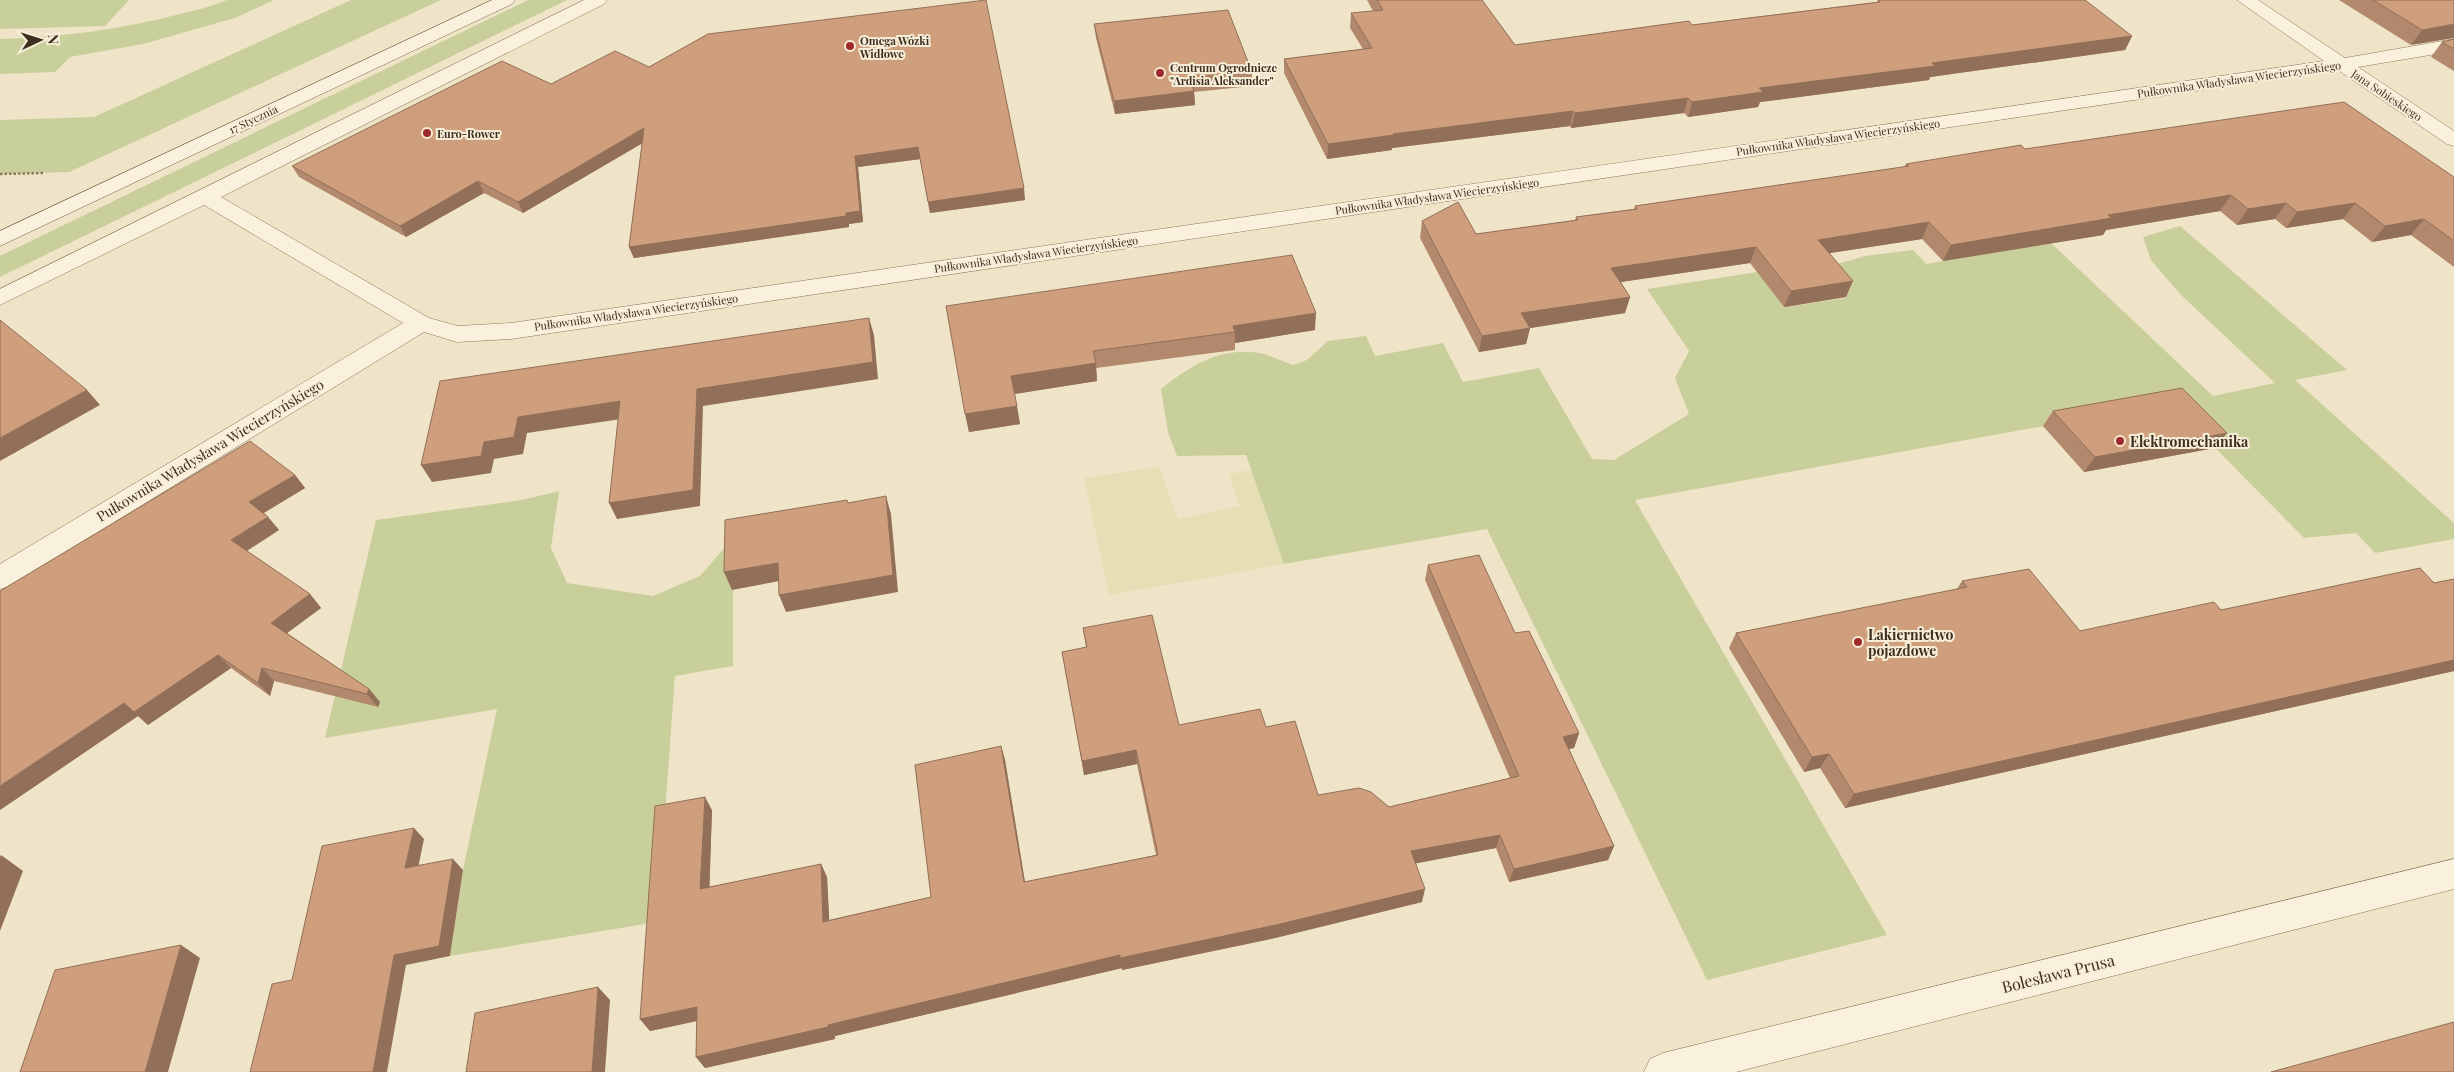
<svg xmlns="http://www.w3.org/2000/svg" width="2454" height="1072" font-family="'Playfair Display',serif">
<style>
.farmland{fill:#e6deb5}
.green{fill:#c9cf9b}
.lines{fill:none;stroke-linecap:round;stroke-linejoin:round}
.street-casing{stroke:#8d765c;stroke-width:1}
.secondary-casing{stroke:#6f573f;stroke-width:1}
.path{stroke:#8d765c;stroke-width:2.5;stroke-dasharray:2.5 2;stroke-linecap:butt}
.street{fill:#faf1dc;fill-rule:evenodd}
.secondary{fill:#faf1dc;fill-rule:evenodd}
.wall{fill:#b2896c}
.shaded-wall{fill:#916f58}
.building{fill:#cf9f7d;stroke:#916f58}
.poi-dot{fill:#9e2a2b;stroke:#f7eed8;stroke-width:2}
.labels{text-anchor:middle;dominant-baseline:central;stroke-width:4;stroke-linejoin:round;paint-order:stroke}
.far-poi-label{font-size:11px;font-weight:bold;fill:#3d2e20;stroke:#f7eed8;text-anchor:start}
.far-street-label{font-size:11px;fill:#3d2e20;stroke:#f7eed8}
.poi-label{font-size:14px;font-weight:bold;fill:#3d2e20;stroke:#f7eed8;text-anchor:start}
.street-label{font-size:14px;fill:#3d2e20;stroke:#f7eed8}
.near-street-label{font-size:16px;fill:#3d2e20;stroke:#f7eed8}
</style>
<rect width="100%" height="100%" fill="#f0e4c8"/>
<path class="farmland" d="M1159,467L1178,519L1240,506L1229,474L1251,470L1284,564L1109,595L1084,478Z"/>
<g class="green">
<path d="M0,0H129L105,26L0,29Z"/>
<path d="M227,0H274L235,18L143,44L70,57L55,72L0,74V39C60,37 118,30 176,15C193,11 211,7 227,0Z"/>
<path d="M351,0H441L69,172L0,174V120L94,117Z"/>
<path d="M528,0H567L0,277V256Z"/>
<path d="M2180,226L2347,370L2295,380L2454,523V539L2375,553L2356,533L2304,538L2171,403L1635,500L1887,935L1707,980L1487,529L1284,564L1246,455L1177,456L1168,432L1161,389C1191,365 1223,345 1264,354C1274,357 1284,362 1293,365L1307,360L1328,341L1366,336L1375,356L1443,343L1463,382L1539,368L1592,459L1614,460L1689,414L1675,378L1689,351L1647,289L1758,272L1784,307L1846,298L1824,268L1865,256L1913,250L1926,264L2050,242L2213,396L2275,383L2180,294L2151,260L2143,237Z"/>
<path d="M559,491L551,548L567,583L653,596L700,576L733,538V666L675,676L657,922L450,956L463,870L497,709L325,738L376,520L522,500Z"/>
</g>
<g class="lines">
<defs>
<g id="street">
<path d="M584,0H607L604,4L221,197L429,318L458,326L511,323L2324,61L2237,0H2258L2345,58L2454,39V51L2358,67L2454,131V146L2447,144L2338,70L511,339L457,342L424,332L10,586L0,589V564L403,323L204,205L0,305V289Z"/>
<path d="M2454,859V889L1736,1072H1644L1650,1059L1663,1053Z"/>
</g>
<path id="secondary" d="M492,0H515L512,4L0,246V231Z"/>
</defs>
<use href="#street" class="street-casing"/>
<use href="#secondary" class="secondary-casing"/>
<path class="path" d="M0,174L44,173"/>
<use href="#street" class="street"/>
<use href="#secondary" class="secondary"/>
</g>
<g class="wall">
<path d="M1367,0H1482L1515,45L1692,25L1877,2L1878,0L2132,36L2125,50L1930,77L1929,80L1760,102L1758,107L1688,117L1684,113L1571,128L1570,126L1392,148V150L1327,159L1284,73V59L1363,49L1350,28L1351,13L1373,11Z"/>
<path d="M2339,0H2454L2411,45Z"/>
<path d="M1094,24L1252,72V86L1194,92L1195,105L1115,114L1096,38Z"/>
<path d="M708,34L1025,200L930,213L920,159L858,167L863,222L849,224V227L634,258L629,247L642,143L523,213L484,193L406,237L299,177L292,166L551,84L649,67Z"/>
<path d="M2454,39V71L2431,57L2442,42Z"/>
<path d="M2025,149L2454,177V267L2411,235L2372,242L2343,219L2286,228L2275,219L2237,225L2220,211L2106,230L2103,235L1943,261L1922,239L1830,253L1846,297L1784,307L1750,263L1621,282L1630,297L1625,313L1530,328L1526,344L1479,352L1420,238L1422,221L1476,234L1575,220L1576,217L1634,209L1635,206L1904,167L1906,164Z"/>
<path d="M946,306L1315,330L1235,343V350L1096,368L1097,381L1014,394L1020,424L969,432Z"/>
<path d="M2053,411L2215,448L2084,472L2043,426Z"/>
<path d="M295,475L305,488L264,513L268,517L279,530L247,551L310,594L321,608L287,633L369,689L380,702L378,707L274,681L270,696L231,668L148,725L138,716L0,810Z"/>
<path d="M1428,565L1515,633L1579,733L1574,748L1569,749L1614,846L1608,860L1509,882L1496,848L1416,863L1422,902L1275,938L1122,970V968L835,1036V1039L705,1068L696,1057L697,1021L650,1031L640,1019L712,810L709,887L821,864L827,877L829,920L931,897L1001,746L1005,760L1025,882L1156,855L1137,764L1084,775L1062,652L1086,647L1083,628L1179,725L1266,727L1318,795L1389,807L1510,778L1425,580Z"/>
<path d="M2454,579V671L1845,808L1820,768L1804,772L1729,648L1736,633L1957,589L1962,581L2080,631L2221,610L2434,583Z"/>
</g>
<g class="shaded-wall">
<path d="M2454,24V38L2411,45L2422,30Z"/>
<path d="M2132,36L2125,50L1930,77L1929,80L1760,102L1758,107L1688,117L1692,102L1759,88L1932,63Z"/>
<path d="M1194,91L1195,105L1115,114L1114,101Z"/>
<path d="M1688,98L1684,113L1571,128L1575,113Z"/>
<path d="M1573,111L1570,126L1392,148V150L1327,159L1328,144L1393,134Z"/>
<path d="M644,128L648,140L523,213L518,202Z"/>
<path d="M918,147L921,159L858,167L863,222L849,224V227L634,258L629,247L846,213L855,156Z"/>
<path d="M478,181L484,193L406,237L400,226Z"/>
<path d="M1024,188L1025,200L930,213L928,202Z"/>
<path d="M2231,195L2220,211L2106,230L2103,235L1943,261L1951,245L2108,215Z"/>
<path d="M2286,203L2275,219L2237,225L2248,209Z"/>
<path d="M2355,203L2343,219L2286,228L2297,212Z"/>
<path d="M2424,219L2411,235L2372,242L2385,226Z"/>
<path d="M1929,222L1922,239L1811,256L1818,240Z"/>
<path d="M1756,247L1750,263L1607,284L1611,268Z"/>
<path d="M1853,281L1846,297L1784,307L1791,291Z"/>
<path d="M1630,297L1625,313L1518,330L1521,313Z"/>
<path d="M1316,313L1315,330L1235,343V332L1233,326Z"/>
<path d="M869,318L874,335L878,379L703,406L700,506L617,519L609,503L697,389Z"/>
<path d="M1530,328L1526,344L1479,352L1482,336Z"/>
<path d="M1096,363L1097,381L1014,394L1011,376Z"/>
<path d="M87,390L100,405L0,461V438Z"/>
<path d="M620,401L628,418L527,433L523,454L494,459L491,473L432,482L421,465L484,442L518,417Z"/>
<path d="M1017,406L1020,424L969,432L965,414Z"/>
<path d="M2227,433L2215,448L2084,472L2095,457Z"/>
<path d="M295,475L305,488L260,515L249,502Z"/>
<path d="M886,496L891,514L898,592L786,612L779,595Z"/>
<path d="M268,517L279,530L243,553L231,540Z"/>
<path d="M778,563L785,580L732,590L724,572Z"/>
<path d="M310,594L321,608L283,636L271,623Z"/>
<path d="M218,655L231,668L148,725L138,716L0,810V786L124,703Z"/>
<path d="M2454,660V671L1845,808L1854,794Z"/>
<path d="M262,668L274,681L270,696L258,683Z"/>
<path d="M369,689L380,702L378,707L367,694Z"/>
<path d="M1579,733L1574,748L1558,751L1563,737Z"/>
<path d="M1001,746L1005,760L1027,895L1024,882Z"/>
<path d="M1136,750L1137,764L1084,775L1082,761Z"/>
<path d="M1829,754L1820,768L1804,772L1812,757Z"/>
<path d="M705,797L712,810L709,902L700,889Z"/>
<path d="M414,828L424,839L416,878L405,868Z"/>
<path d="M1500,835L1496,848L1408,865L1411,851Z"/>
<path d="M1614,846L1608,860L1509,882L1514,869Z"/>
<path d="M1,855L23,871L0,931V857Z"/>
<path d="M453,859L463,870L450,956L406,965L387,1072H373L394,955Z"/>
<path d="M821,864L827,877L830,934L823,922Z"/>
<path d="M1425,889L1422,902L1275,938L1122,970L1120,958Z"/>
<path d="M181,945L200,958L168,1072H145Z"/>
<path d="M1120,955L1122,968L835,1036V1039L705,1068L696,1057Z"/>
<path d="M598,987L610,1000L605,1072H592Z"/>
<path d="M697,1007L706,1019L650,1031L640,1019Z"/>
</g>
<g class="building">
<path d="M986,0L1024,188L928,202L918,147L855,156L860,211L846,213V216L629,247L644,128L518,202L478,181L400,226L292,166L502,61L551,84L615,51L649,67L708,34Z"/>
<path d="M1377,0H1482L1515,45L1689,21L1692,25L1880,2L1878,0H2085L2132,36L1932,63L1935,66L1759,88L1763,92L1692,102L1688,98L1575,113L1573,111L1393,134L1394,135L1328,144L1284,59L1372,48L1351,13L1383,10Z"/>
<path d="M2373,0H2454V24L2422,30Z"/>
<path d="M1228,10L1252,72L1189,78L1194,91L1114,101L1094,24Z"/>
<path d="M2454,39V49L2442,42Z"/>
<path d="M2344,102L2454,177V241L2424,219L2385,226L2355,203L2297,212L2286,203L2248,209L2231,195L2108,215L2112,218L1951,245L1929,222L1818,240L1853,281L1791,291L1756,247L1611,268L1630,297L1521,313L1530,328L1482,336L1422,221L1458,202L1476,234L1578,220L1576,217L1637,209L1635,206L1909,166L1906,164L2021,145L2025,149L2059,144Z"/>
<path d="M1292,255L1316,313L1233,326L1235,332L1093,351L1096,363L1011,376L1017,406L965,414L946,306Z"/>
<path d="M869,318L873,362L697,389L693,490L609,503L620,401L518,417L514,437L484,442L481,456L421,465L440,381Z"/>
<path d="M0,320L87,390L0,438Z"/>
<path d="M2182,388L2227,433L2095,457L2053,411Z"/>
<path d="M250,441L295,475L249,502L268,517L231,540L310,594L271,623L369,689L367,694L262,668L258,683L218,655L134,712L124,703L0,786V591Z"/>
<path d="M886,496L893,575L779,595L778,563L724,572L725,520L847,500L848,503Z"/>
<path d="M1479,555L1515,633L1529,631L1579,733L1563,737L1614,846L1514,869L1500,835L1411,851L1425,889L1276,925L1120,958V955L828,1025V1027L696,1057L697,1007L640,1019L655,806L705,797L700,889L821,864L823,922L931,897L915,765L1001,746L1024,882L1158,855L1136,750L1082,761L1062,652L1087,647L1083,628L1152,615L1179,725L1260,709L1266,727L1295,721L1318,795L1359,788L1371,792L1389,807L1519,776L1428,565Z"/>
<path d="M2420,568L2434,583L2454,579V660L1854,794L1829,754L1812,757L1736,633L1967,587L1962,581L2029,569L2080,631L2214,602L2221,610Z"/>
<path d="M414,828L405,868L453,859L439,946L394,955L373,1072H250L272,984L292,980L322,846Z"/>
<path d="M181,945L145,1072H20L55,970Z"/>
<path d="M598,987L592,1072H466L475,1013Z"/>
<path d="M2454,1022V1072H2271Z"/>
</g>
<g class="poi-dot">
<circle cx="850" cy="46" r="5"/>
<circle cx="1160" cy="73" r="5"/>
<circle cx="427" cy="133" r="5"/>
<circle cx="2120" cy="441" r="5"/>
<circle cx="1858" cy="642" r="5"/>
</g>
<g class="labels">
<g class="far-poi-label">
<text x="860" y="40">Omega Wózki<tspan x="860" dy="13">Widłowe</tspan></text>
<text x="1170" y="67">Centrum Ogrodnicze<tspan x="1170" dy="13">"Ardisia Aleksander"</tspan></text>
<text x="437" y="133">Euro-Rower</text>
</g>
<g class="far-street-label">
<text transform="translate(2239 79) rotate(-8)">Pułkownika Władysława Wiecierzyńskiego</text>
<text transform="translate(2387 95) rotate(34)">Jana Sobieskiego</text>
<text transform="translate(253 119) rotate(-25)">17 Stycznia</text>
<text transform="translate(1838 137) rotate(-8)">Pułkownika Władysława Wiecierzyńskiego</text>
<text transform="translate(1437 196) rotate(-8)">Pułkownika Władysława Wiecierzyńskiego</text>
<text transform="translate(1036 254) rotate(-8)">Pułkownika Władysława Wiecierzyńskiego</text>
<text transform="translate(636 312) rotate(-8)">Pułkownika Władysława Wiecierzyńskiego</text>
</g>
<g class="poi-label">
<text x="2130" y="441">Elektromechanika</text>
<text x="1868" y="634">Lakiernictwo<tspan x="1868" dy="16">pojazdowe</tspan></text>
</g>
<g class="street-label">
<text transform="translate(210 450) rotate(-31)">Pułkownika Władysława Wiecierzyńskiego</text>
</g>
<g class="near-street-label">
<text transform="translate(2058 973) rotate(-14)">Bolesława Prusa</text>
</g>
</g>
<g transform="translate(40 40) rotate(86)" stroke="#f7eed8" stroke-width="4" paint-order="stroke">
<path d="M0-4L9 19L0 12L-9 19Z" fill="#3d2e20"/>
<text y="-8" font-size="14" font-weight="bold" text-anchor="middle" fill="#3d2e20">N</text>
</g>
</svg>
